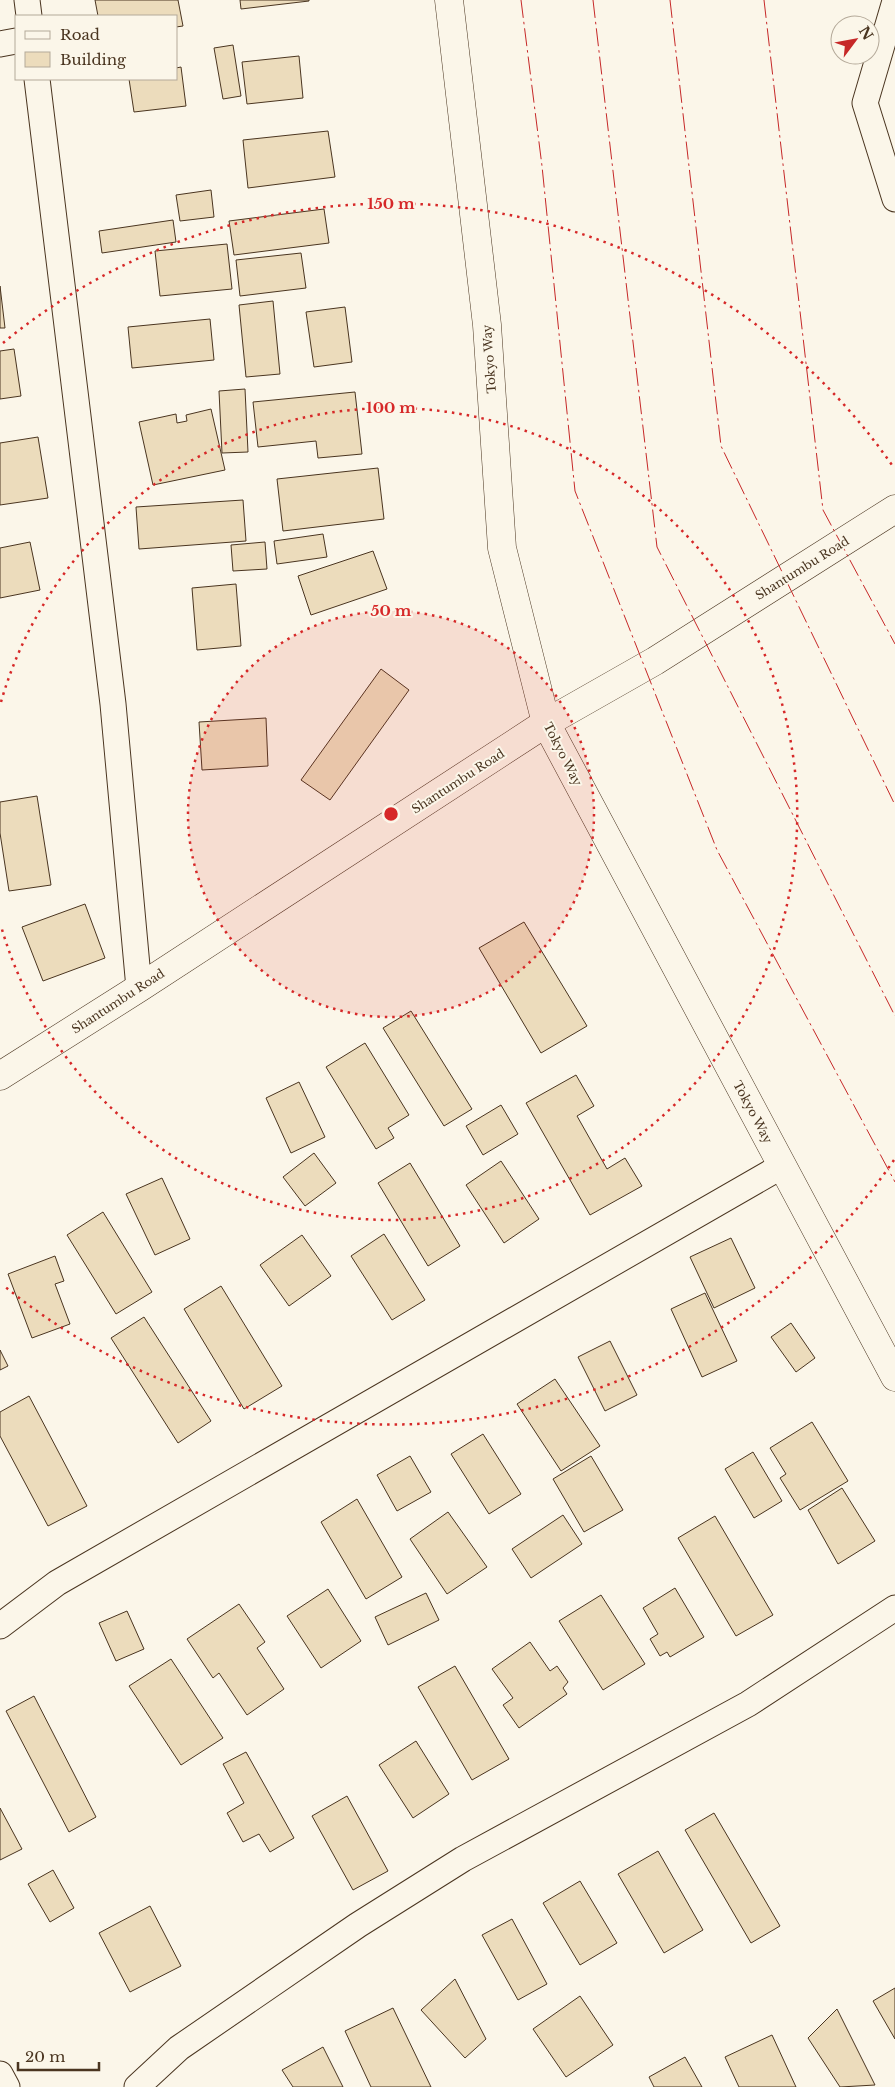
<svg xmlns="http://www.w3.org/2000/svg" width="895" height="2087" font-family="'Libre Baskerville',serif">
<style>
.building{fill:#ecdcbc;stroke:#4a3520}
.lines{fill:none;stroke-linecap:round;stroke-linejoin:round}
.minor-casing{stroke:#4a3520;stroke-width:27}
.tertiary-casing{stroke:#4a3520;stroke-width:29}
.secondary-casing{stroke:#4a3520;stroke-width:29}
.minor{stroke:#fbf6e9;stroke-width:25}
.tertiary{stroke:#fbf6e9;stroke-width:28}
.secondary{stroke:#fbf6e9;stroke-width:28}
.power{stroke:#c62828;stroke-width:1;stroke-dasharray:18 4 2.5 4;stroke-linecap:butt}
.ring{fill:none;stroke:#d62828;stroke-width:2.5;stroke-dasharray:2.5 5}
.labels{text-anchor:middle;dominant-baseline:central;stroke-width:4;stroke-linejoin:round;paint-order:stroke}
.street-label{font-size:12px;fill:#4a3520;stroke:#fbf6e9}
.centre{fill:#d62828;stroke:#fbf6e9;stroke-width:2.5}
.ring-label{font-size:15px;text-anchor:middle;font-weight:bold;fill:#d62828;stroke:#fbf6e9;stroke-width:4;stroke-linejoin:round;paint-order:stroke}
</style>
<rect width="100%" height="100%" fill="#fbf6e9"/>
<g class="building">
<path d="M95,0H178L183,26L176,27V16H98Z"/>
<path d="M240,0H309V1L241,9Z"/>
<path d="M233,45L241,96L223,99L214,48Z"/>
<path d="M299,56L303,98L247,104L242,62Z"/>
<path d="M181,67L186,106L134,112L129,79H176V68Z"/>
<path d="M328,131L335,177L248,188L243,140Z"/>
<path d="M211,190L214,217L180,221L176,195Z"/>
<path d="M324,209L329,243L234,255L229,221Z"/>
<path d="M173,220L176,242L102,253L99,231Z"/>
<path d="M227,244L232,289L160,296L155,251Z"/>
<path d="M301,253L306,288L240,296L236,260Z"/>
<path d="M0,286L5,328H0Z"/>
<path d="M273,301L280,374L246,377L239,305Z"/>
<path d="M345,307L352,362L314,367L306,312Z"/>
<path d="M210,319L214,360L132,368L128,327Z"/>
<path d="M14,349L21,396L0,399V351Z"/>
<path d="M245,389L248,452L222,453L219,391Z"/>
<path d="M355,392L362,454L318,458L316,441L258,447L253,402Z"/>
<path d="M211,409L225,470L153,485L139,422L176,414L177,423L187,421L186,415Z"/>
<path d="M38,437L48,498L0,505V443Z"/>
<path d="M378,468L384,519L283,531L277,479Z"/>
<path d="M243,500L246,541L139,549L136,507Z"/>
<path d="M323,534L327,557L277,564L274,541Z"/>
<path d="M30,542L40,590L0,598V548Z"/>
<path d="M265,542L267,569L233,571L231,545Z"/>
<path d="M373,551L387,589L311,615L298,576Z"/>
<path d="M236,584L241,646L197,650L192,588Z"/>
<path d="M381,669L409,690L330,800L301,780Z"/>
<path d="M266,718L268,766L202,770L199,722Z"/>
<path d="M37,796L51,885L9,891L0,833V802Z"/>
<path d="M85,904L105,958L43,981L22,927Z"/>
<path d="M524,922L587,1026L541,1053L479,948Z"/>
<path d="M411,1011L472,1109L444,1126L383,1028Z"/>
<path d="M365,1043L409,1115L388,1128L394,1138L376,1149L326,1067Z"/>
<path d="M576,1075L594,1106L577,1116L607,1169L625,1158L642,1186L590,1215L526,1103Z"/>
<path d="M299,1082L325,1137L291,1153L266,1098Z"/>
<path d="M501,1105L518,1134L483,1155L466,1126Z"/>
<path d="M314,1153L336,1183L305,1206L283,1177Z"/>
<path d="M501,1161L539,1219L504,1243L466,1185Z"/>
<path d="M410,1163L460,1246L428,1266L378,1183Z"/>
<path d="M162,1178L190,1239L155,1255L126,1194Z"/>
<path d="M103,1212L152,1292L116,1314L67,1235Z"/>
<path d="M384,1234L425,1300L392,1320L351,1256Z"/>
<path d="M302,1235L331,1276L289,1306L260,1265Z"/>
<path d="M731,1238L755,1288L714,1308L690,1257Z"/>
<path d="M55,1256L64,1281L55,1284L70,1324L32,1338L8,1274Z"/>
<path d="M221,1286L282,1386L244,1409L184,1309Z"/>
<path d="M705,1293L737,1361L702,1377L671,1309Z"/>
<path d="M144,1317L211,1421L178,1443L111,1338Z"/>
<path d="M791,1323L815,1358L796,1372L771,1337Z"/>
<path d="M610,1341L637,1395L605,1411L578,1357Z"/>
<path d="M0,1350L8,1366L0,1370Z"/>
<path d="M555,1379L600,1446L561,1471L517,1404Z"/>
<path d="M29,1396L87,1506L48,1526L0,1436V1412Z"/>
<path d="M812,1422L848,1481L800,1510L780,1478L786,1474L770,1448Z"/>
<path d="M483,1434L521,1494L489,1514L451,1454Z"/>
<path d="M753,1452L782,1501L754,1518L725,1469Z"/>
<path d="M410,1456L431,1492L397,1511L377,1475Z"/>
<path d="M591,1456L623,1510L584,1532L553,1479Z"/>
<path d="M842,1488L875,1541L838,1564L808,1510Z"/>
<path d="M357,1499L402,1577L366,1599L321,1522Z"/>
<path d="M448,1512L487,1567L447,1594L410,1539Z"/>
<path d="M563,1515L582,1544L531,1578L512,1549Z"/>
<path d="M715,1516L773,1615L736,1636L678,1538Z"/>
<path d="M675,1588L704,1637L670,1657L667,1652L660,1656L650,1639L658,1634L643,1608Z"/>
<path d="M328,1589L361,1641L321,1668L287,1616Z"/>
<path d="M426,1593L439,1620L388,1645L375,1617Z"/>
<path d="M601,1595L645,1664L603,1690L559,1621Z"/>
<path d="M239,1604L265,1642L257,1648L284,1689L247,1715L219,1673L213,1678L187,1639Z"/>
<path d="M127,1611L144,1649L116,1661L99,1623Z"/>
<path d="M530,1642L550,1671L557,1666L568,1682L563,1688L567,1694L519,1728L503,1705L513,1698L492,1669Z"/>
<path d="M171,1659L223,1738L181,1765L129,1686Z"/>
<path d="M455,1666L509,1759L472,1780L418,1687Z"/>
<path d="M34,1696L96,1817L69,1832L6,1711Z"/>
<path d="M416,1741L449,1794L413,1818L379,1765Z"/>
<path d="M246,1752L294,1838L270,1852L259,1834L243,1842L227,1813L244,1803L223,1764Z"/>
<path d="M347,1796L388,1871L353,1890L312,1816Z"/>
<path d="M0,1808L22,1849L0,1860Z"/>
<path d="M714,1813L780,1926L751,1943L685,1830Z"/>
<path d="M658,1851L703,1930L664,1953L618,1874Z"/>
<path d="M53,1870L74,1908L50,1922L28,1884Z"/>
<path d="M580,1881L617,1943L580,1965L543,1903Z"/>
<path d="M150,1906L181,1966L130,1992L99,1933Z"/>
<path d="M512,1919L547,1984L518,2000L482,1935Z"/>
<path d="M455,1979L486,2039L465,2058L421,2010Z"/>
<path d="M895,1988V2039L873,2001Z"/>
<path d="M580,1996L613,2045L566,2077L533,2029Z"/>
<path d="M393,2008L431,2087H371L345,2031Z"/>
<path d="M837,2009L875,2085L840,2087L808,2038Z"/>
<path d="M772,2035L796,2087H739L725,2057Z"/>
<path d="M323,2047L343,2087H293L282,2070Z"/>
<path d="M685,2057L702,2087H654L649,2077Z"/>
</g>
<g class="lines">
<defs>
<g id="minor">
<path d="M27,0L29,16"/>
<path d="M895,1L865,103L895,199"/>
<path d="M0,44L16,41"/>
<path d="M37,79L113,704L139,988"/>
<path d="M0,1626L57,1583L782,1166"/>
<path d="M0,2074L7,2087"/>
<path d="M137,2087L179,2048L358,1925L463,1859L748,1704L895,1608"/>
</g>
<path id="tertiary" d="M0,1076L139,988L546,723L655,661L895,509"/>
<path id="secondary" d="M449,0L487,325L502,548L546,723L895,1377"/>
</defs>
<use href="#minor" class="minor-casing"/>
<use href="#tertiary" class="tertiary-casing"/>
<use href="#secondary" class="secondary-casing"/>
<use href="#minor" class="minor"/>
<use href="#tertiary" class="tertiary"/>
<use href="#secondary" class="secondary"/>
<g class="power">
<path d="M521,0L542,166L575,491L717,850L895,1182"/>
<path d="M593,0L657,547L895,1016"/>
<path d="M670,0L721,446L895,805"/>
<path d="M764,0L823,510L895,644"/>
</g>
</g>
<circle cx="391" cy="814" r="203" fill="#d62828" fill-opacity=".12"/>
<g class="ring">
<circle cx="391" cy="814" r="203"/>
<path d="M1 702A406 406 0 1 1 1 926"/>
<path d="M894 1160A610 610 0 0 1 3 1285M3 343A610 610 0 0 1 894 468"/>
</g>
<g class="labels">
<g class="street-label">
<text transform="translate(489 359) rotate(-94)">Tokyo Way</text>
<text transform="translate(802 568) rotate(-32)">Shantumbu Road</text>
<text transform="translate(563 754) rotate(63)">Tokyo Way</text>
<text transform="translate(458 781) rotate(-33)">Shantumbu Road</text>
<text transform="translate(118 1001) rotate(-33)">Shantumbu Road</text>
<text transform="translate(753 1112) rotate(62)">Tokyo Way</text>
</g>
</g>
<circle cx="391" cy="814" r="8" class="centre"/>
<g class="ring-label">
<text x="391" y="209">150 m</text>
<text x="391" y="413">100 m</text>
<text x="391" y="616">50 m</text>
</g>
<rect x="15" y="15" width="162" height="65" fill="#fbf6e9" stroke="#b4a999"/>
<rect x="25" y="31" width="25" height="8" fill="#fbf6e9" stroke="#b4a999"/>
<text x="60" y="40" font-size="15" fill="#4a3520">Road</text>
<rect x="25" y="52" width="25" height="15" fill="#ecdcbc" stroke="#b4a999"/>
<text x="60" y="65" font-size="15" fill="#4a3520">Building</text>
<g transform="translate(855 40) rotate(58)"><circle r="24" fill="#fbf6e9" stroke="#b4a999"/>
<path d="M0-4L9 19L0 12L-9 19Z" fill="#c62828"/>
<text y="-8" font-size="14" font-weight="bold" text-anchor="middle" fill="#4a3520">N</text>
</g>
<path d="M18 2062v8h81v-8" fill="none" stroke="#4a3520" stroke-width="2.5"/>
<text x="25" y="2062" font-size="15" fill="#4a3520" stroke="#fbf6e9" stroke-width="4" paint-order="stroke">20 m</text>
</svg>
